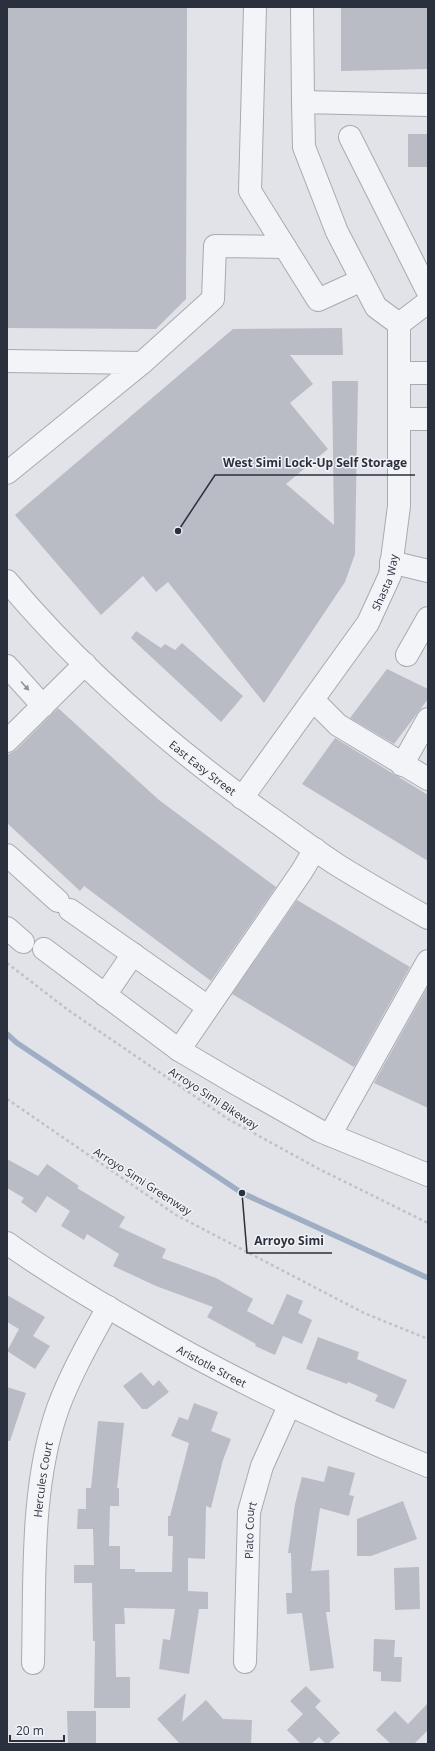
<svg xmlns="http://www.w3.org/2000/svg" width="435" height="1751" font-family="'Open Sans',sans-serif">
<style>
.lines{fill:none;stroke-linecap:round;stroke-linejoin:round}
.stream{stroke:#a0aec5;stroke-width:5.5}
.building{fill:#b9bcc5}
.minor-casing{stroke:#a7aab2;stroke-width:24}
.path{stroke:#bfc1c7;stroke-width:2.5;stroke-dasharray:3 3;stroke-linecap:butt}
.minor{stroke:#f3f4f7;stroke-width:22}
.oneway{fill:#8f929b}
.labels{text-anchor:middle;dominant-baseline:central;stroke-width:3;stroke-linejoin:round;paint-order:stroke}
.street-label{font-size:11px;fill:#2b303f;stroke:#f1f2f6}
.leader{fill:none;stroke:#2b303f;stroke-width:1.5}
.callout-dot{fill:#2b303f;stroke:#f1f2f6;stroke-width:1.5}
.callout-label{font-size:12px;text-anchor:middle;font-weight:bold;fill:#2b303f;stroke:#f1f2f6;stroke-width:3;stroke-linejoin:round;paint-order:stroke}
</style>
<rect width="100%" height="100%" fill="#e1e3e8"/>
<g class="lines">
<path class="stream" d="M7,1034L17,1043L242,1193L428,1278"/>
</g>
<g class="building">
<path d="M7,7H187L186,299L156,329L7,328Z"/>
<path d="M341,7H428V69L341,71Z"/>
<rect x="408" y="134" width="20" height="33"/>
<path d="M342,328L343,355H290L313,384L290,403L328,449L286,484L334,525L332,381H358L355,554L345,582L264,703L168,582L156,592L143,576L101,615L15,515L233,329Z"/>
<path d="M136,631L161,648L165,644L175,650L182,643L243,696L221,722L131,638Z"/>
<path d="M387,669L428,689V699L394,744L350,718Z"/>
<path d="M58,708L159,800L276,887L211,981L84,886L80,891L7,823V755L16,750Z"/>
<path d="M335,738L428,795V861L302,784Z"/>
<path d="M297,900L410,967L354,1067L232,994Z"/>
<path d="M428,986V1108L374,1083Z"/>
<path d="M7,1159L38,1176L47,1164L79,1186L77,1188L125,1217L119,1227L166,1249L162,1258L216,1278L253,1299L247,1311L273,1325L287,1294L303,1301L298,1313L312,1320L302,1344L283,1336L275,1355L255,1346L256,1344L207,1317L213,1307L156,1286L113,1266L119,1254L87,1234L84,1240L61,1226L70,1211L47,1196L36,1213L21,1202L24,1198L7,1188Z"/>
<path d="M7,1295L45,1317L33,1336L50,1346L35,1369L7,1351L19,1329L7,1322Z"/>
<path d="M318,1337L359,1352L357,1359L407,1380L394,1409L375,1401L378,1395L348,1382L347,1384L306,1369Z"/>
<path d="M141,1372L153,1386L159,1380L169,1392L147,1409H142L123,1386Z"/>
<path d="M7,1387L26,1393L10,1441H7Z"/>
<path d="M194,1403L218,1412L211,1431L231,1439L223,1460L211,1508L206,1506L205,1559L188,1558V1591L208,1592V1609H199L189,1674L159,1669L163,1639L170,1640L175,1609L124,1608L125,1624H115L116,1677H130V1708H94L95,1641H93L92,1583H74V1565H94L93,1529H77L78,1509H86V1488H91L98,1421L124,1423L117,1488H119V1506H110L109,1546H120V1569H135V1572H172L173,1536H168V1516H170L189,1443L171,1436L179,1417L188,1420Z"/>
<path d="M328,1466L355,1473L349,1495L354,1496L349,1516L320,1508L311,1571L329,1570L330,1612H326L334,1668L310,1671L302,1613L287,1614L286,1593H292L291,1553H288L295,1504L302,1477L324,1482Z"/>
<path d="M403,1501L417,1539L371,1556H357V1519Z"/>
<path d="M419,1567L420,1609L395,1610L394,1568Z"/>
<path d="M374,1639L395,1640L394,1657H402L401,1682L381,1681V1672L373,1671Z"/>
<path d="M306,1686L321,1701L315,1707L340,1733L328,1744H326L319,1737L311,1744H301L287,1730L303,1714L290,1701Z"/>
<path d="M186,1693L182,1722L206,1700L223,1719L252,1720L251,1744H180L157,1719Z"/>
<path d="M428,1703V1730L414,1744H391L376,1730L395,1711L408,1724Z"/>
<path d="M67,1711H96V1744H68Z"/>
</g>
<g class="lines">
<defs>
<g id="minor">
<path d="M255,7L250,191L318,300L362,280"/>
<path d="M302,7L303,102"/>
<path d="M350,137L428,292"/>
<path d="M399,324L376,307L337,232L304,147L303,102L428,105"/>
<path d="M399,324L428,302"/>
<path d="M7,361L142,363L7,473"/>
<path d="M142,363L213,299L215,246L285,247"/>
<path d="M399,373H428"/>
<path d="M399,419H428"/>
<path d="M391,562L428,571"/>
<path id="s1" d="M7,581C84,673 177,752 275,821C296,836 317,852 339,866C368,884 398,901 428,918"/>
<path d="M407,655L428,618"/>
<path d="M7,666L43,706"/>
<path d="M313,700L338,725L428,779"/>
<path d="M7,741L85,664"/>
<path d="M402,765L428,719"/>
<path id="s2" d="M242,798L368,623L390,575L399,506V324"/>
<path d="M7,855L58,901"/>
<path d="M70,910L208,1007"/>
<path d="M7,928L23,942"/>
<path d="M44,949L179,1050L235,1083L320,1131L428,1175"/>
<path d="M105,995L133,954"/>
<path d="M179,1050L302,871L315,849"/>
<path d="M330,1135L428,961"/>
<path id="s3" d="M7,1243C48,1272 91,1298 135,1323C229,1378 327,1425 428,1466"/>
<path id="s4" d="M245,1662L249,1512L262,1466L289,1406"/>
<path id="s5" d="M33,1663C35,1580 30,1487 58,1408C71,1373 90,1340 108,1307"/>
</g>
</defs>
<use href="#minor" class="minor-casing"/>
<g class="path">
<path d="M7,963L68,1010L228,1119L319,1169L428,1223"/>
<path d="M7,1099L176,1215L364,1313L428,1339"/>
</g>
<use href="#minor" class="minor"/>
</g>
<defs><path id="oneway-solid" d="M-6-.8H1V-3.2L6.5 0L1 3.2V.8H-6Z"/></defs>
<use class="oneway" href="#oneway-solid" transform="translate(25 686) rotate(48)"/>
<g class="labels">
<g class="street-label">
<text stroke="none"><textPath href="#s2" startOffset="260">Shasta Way</textPath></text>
<text stroke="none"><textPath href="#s1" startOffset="271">East Easy Street</textPath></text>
<text transform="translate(214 1098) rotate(33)">Arroyo Simi Bikeway</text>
<text transform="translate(143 1181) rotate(33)">Arroyo Simi Greenway</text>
<text stroke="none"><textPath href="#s3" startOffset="239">Aristotle Street</textPath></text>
<text stroke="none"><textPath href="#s5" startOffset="184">Hercules Court</textPath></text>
<text stroke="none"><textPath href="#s4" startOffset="132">Plato Court</textPath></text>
</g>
</g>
<path class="leader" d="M178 531L215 475H415M242 1193L247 1253H332"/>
<g class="callout-dot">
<circle cx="178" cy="531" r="4"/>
<circle cx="242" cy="1193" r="4"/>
</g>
<g class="callout-label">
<text x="315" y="467">West Simi Lock-Up Self Storage</text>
<text x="289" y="1245">Arroyo Simi</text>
</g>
<rect width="435" height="1751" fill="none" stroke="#2b303f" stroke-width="16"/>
<path d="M10 1735v6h54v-6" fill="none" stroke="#2b303f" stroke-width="2"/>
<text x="16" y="1735" font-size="12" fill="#2b303f" stroke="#f1f2f6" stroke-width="3" paint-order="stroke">20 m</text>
</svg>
